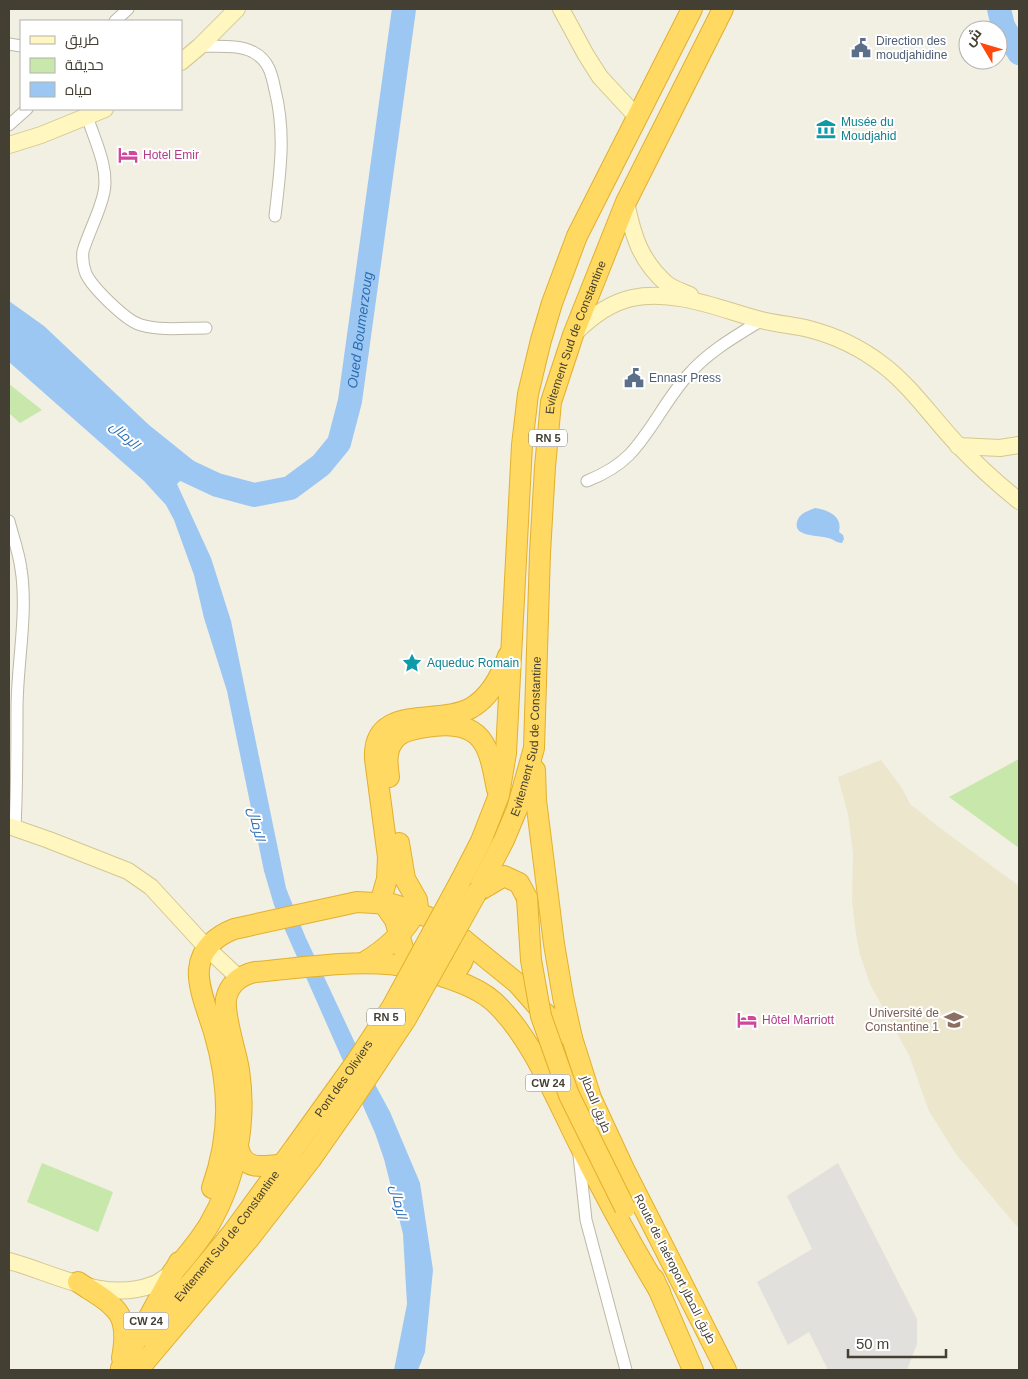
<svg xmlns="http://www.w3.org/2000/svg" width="1028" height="1379" font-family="Arial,Cairo,sans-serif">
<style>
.education{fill:#ece6cc}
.green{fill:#c7e8aa}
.parking{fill:#e2e0dc}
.water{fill:#9cc7f2}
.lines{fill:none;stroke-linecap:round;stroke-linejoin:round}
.river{stroke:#9cc7f2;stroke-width:24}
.street-casing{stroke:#beb8a6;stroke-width:13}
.secondary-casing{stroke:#d4c891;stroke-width:18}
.highway-casing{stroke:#e2b02d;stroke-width:22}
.street{stroke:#fff;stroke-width:11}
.secondary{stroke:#fff6c0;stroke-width:16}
.highway{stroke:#ffd961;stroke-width:20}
.highway-bridge-casing{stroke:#e2b02d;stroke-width:22;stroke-linecap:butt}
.highway-bridge{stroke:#ffd961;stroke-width:20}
.labels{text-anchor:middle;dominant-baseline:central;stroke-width:4;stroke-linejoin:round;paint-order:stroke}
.shield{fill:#fff;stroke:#7c7970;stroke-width:1}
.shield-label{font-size:11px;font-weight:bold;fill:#443f33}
.service-label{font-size:12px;fill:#4e5e75;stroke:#fff;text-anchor:start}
.culture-label{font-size:12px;fill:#0d838f;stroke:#fff;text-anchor:start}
.hotel-label{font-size:12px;fill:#b23c85;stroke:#fff;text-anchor:start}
.street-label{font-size:12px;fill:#443f33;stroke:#fff}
.education-label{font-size:12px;fill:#785e54;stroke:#fff;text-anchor:end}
.water-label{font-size:14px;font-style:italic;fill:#2a6cb3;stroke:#fff}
</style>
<rect width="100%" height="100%" fill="#f2efe3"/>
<path class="education" d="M881,760L902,788L910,804L940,828L1019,886V1229L956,1154L929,1111L909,1055L870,984L860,955L856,934L852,900L853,853L848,814L838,777Z"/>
<g class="green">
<path d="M9,384L42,410L20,423L9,413Z"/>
<path d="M1019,759V848L949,797Z"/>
<path d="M42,1163L113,1192L98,1232L27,1202Z"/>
</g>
<path class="parking" d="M838,1163L917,1319V1344L907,1370H828L809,1332L788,1345L757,1282L812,1249L787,1196Z"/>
<g class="water">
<path d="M9,301L44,326L149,425L205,470L196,483L184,477L177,484L211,558L231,621L286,888L305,936L370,1075L390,1112L420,1183L433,1270L425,1352L418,1370H394L407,1304L403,1234L384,1159L375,1133L274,905L264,871L227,691L204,618L194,575L174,520L166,505L144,481L9,362Z"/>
<path d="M815,508C828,510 843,516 839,532L843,535L844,539L842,543C836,543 834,539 828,538C818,535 793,537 797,522C799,513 808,511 815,508Z"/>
</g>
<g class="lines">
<g class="river">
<path d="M999,9L1003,26L1019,53"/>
<path id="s1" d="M170,463L217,485L254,495L290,488L321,465L339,443L350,401L404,9"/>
</g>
<defs>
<g id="street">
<path d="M115,21L128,9"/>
<path d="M9,44L21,46"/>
<path d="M200,46C216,47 238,44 253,52C269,60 272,75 275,90C286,134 280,172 275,216"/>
<path d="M87,116C94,139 109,167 104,192C100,212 89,231 83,251C82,259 83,266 86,274C93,288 126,321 141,325C162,331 185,328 206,328"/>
<path d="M9,125L27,109"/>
<path d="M587,481C602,475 617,467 629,455C652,431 666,399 688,375C709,351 736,336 762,320"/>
<path d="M9,521C13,537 19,553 21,569C28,613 17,664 17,709C17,749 17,788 15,827"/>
<path d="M579,1155L586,1220L626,1370"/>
</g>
<g id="secondary">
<path d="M561,9L586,55L600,77L637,117"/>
<path d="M181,62L200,46L237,9"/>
<path d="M9,145L41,135L105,109"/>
<path d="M626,202C633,236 640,261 668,285C674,289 683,292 690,295"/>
<path d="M575,333C591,317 609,303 632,298C675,289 720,309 761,320C777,324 793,325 809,329C836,336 861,348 883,365C912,387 933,419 958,445C977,465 998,484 1019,501"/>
<path d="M958,446L1000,448L1019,445"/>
<path d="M9,826L49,840L128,871L151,887L207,948L239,978"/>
<path d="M9,1261C54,1273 104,1303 152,1285C159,1283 165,1277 172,1273"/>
</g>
<g id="highway">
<path d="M535,770L536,800L554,944L563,997L572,1038L591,1098L624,1169L726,1370"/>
<path d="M389,777C387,763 385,748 397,737C407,727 442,724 456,726C464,727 471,730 477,735C491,748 493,771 497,789"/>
<path d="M462,878L481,841L499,795L506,753L522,445L528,394L541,340L552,303L577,236L692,9"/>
<path id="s2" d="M477,892L504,840L517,809L534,748L540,553L545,467L551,402L573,335L626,202L723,9"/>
<path d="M477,892L504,876L519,883L527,898"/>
<path d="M363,963C385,950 406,931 418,908L417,900L405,879L399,843"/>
<path d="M411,967L403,948L395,920L384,904L382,896L387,879L388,857L375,759C372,703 438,726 471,708C490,697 501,676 508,656"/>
<path d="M445,977C461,970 467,958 464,940"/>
<path d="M238,1146C242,1171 263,1167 283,1164"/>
<path d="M212,1188C231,1134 230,1087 214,1032C209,1015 197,987 199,969C201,949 216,936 234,929L357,902L392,904L408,909L428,917L464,940L517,983L539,1008L572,1038"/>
<path d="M172,1273C185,1258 198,1243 209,1225C236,1179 247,1122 239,1070C236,1050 224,1018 226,999C229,984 241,975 255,972C303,968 367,957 413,968C437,974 474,984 493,1001C531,1035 557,1101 580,1146C605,1196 631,1244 660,1292"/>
<path d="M654,1279L693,1370"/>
<path d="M78,1282C114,1306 131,1310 122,1358"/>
<path id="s3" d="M147,1336L233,1232L295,1147"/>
<path d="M121,1368L179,1262"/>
<path d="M138,1370L248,1240L311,1159"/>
</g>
</defs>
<use href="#street" class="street-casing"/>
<use href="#secondary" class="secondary-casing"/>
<use href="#highway" class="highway-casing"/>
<use href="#street" class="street"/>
<use href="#secondary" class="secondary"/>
<use href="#highway" class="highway"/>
<defs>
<g id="highway-bridge">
<path d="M527,898L531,960L541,1016L569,1095L625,1208"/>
<path id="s4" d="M295,1147L356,1062L392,1007L462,878"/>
<path d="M311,1159L351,1102L406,1019L477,892"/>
</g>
</defs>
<use href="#highway-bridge" class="highway-bridge-casing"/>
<use href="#highway-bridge" class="highway-bridge"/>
</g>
<defs>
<symbol id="civic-bare" viewBox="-9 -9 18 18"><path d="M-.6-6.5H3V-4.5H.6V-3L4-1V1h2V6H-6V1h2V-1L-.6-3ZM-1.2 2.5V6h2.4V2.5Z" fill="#5c6f8a" stroke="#fff" stroke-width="2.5" paint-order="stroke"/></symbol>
<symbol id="museum-bare" viewBox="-9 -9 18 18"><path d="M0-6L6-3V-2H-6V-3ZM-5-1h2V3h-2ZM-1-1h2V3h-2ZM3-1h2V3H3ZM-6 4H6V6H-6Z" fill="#0f9aa8" stroke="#fff" stroke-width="2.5" paint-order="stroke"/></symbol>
<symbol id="hotel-bare" viewBox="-9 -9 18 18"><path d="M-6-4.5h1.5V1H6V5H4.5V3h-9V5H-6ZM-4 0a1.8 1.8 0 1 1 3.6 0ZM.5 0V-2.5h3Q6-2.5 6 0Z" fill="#d1479c" stroke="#fff" stroke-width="2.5" paint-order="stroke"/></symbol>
<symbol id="sight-bare" viewBox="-9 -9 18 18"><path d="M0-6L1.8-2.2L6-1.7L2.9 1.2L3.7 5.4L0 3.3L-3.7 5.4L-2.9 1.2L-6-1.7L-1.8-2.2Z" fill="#0f9aa8" stroke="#fff" stroke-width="2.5" paint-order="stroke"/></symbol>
<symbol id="university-bare" viewBox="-9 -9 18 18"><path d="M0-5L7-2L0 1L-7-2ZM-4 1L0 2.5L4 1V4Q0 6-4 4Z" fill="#8d6e63" stroke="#fff" stroke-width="2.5" paint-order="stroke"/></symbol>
</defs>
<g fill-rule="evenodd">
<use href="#civic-bare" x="847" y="34" width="28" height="28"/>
<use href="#museum-bare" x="812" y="115" width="28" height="28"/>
<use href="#hotel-bare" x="114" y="141" width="28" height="28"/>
<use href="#civic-bare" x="620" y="364" width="28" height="28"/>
<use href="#sight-bare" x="398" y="649" width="28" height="28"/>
<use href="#hotel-bare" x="733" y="1006" width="28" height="28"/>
<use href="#university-bare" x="940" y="1006" width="28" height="28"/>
</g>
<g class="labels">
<g class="shield">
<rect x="529" y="429.5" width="38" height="17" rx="4"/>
<rect x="367" y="1008.5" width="38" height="17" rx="4"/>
<rect x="525.5" y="1074.5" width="45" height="17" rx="4"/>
<rect x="123.5" y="1312.5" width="45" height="17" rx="4"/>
</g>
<g class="shield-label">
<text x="548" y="438">RN 5</text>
<text x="386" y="1017">RN 5</text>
<text x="548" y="1083">CW 24</text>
<text x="146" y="1321">CW 24</text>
</g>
<g class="service-label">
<text x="876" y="41">Direction des<tspan x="876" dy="14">moudjahidine</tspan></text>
<text x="649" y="378">Ennasr Press</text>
</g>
<g class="culture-label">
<text x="841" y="122">Musée du<tspan x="841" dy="14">Moudjahid</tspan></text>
<text x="427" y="663">Aqueduc Romain</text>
</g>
<g class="hotel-label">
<text x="143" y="155">Hotel Emir</text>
<text x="762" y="1020">Hôtel Marriott</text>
</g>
<g class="street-label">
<text stroke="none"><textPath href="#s2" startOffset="571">Evitement Sud de Constantine</textPath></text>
<text stroke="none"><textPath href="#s2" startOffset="166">Evitement Sud de Constantine</textPath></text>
<text stroke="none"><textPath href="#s4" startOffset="84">Pont des Oliviers</textPath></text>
<text transform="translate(596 1104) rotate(68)">طريق المطار</text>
<text stroke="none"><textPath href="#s3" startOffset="128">Evitement Sud de Constantine</textPath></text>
<text transform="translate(675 1269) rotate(63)">Route de l'aéroport طريق المطار</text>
</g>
<g class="education-label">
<text x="939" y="1013">Université de<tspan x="939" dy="14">Constantine 1</tspan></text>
</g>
<g class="water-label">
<text stroke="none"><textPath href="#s1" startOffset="309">Oued Boumerzoug</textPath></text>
<text transform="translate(125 435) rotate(42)">الرمال</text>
<text transform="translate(257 824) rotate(77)">الرمال</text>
<text transform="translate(399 1202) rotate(78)">الرمال</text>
</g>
</g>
<rect width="1028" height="1379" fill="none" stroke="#443f33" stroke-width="20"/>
<rect x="20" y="20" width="162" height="90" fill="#ffffff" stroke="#b4b2ad"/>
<rect x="30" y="36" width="25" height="8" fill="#fff6c0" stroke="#b4b2ad"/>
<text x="65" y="45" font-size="15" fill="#443f33">طريق</text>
<rect x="30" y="58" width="25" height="15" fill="#c7e8aa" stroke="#b4b2ad"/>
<text x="65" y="70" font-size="15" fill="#443f33">حديقة</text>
<rect x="30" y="82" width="25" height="15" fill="#9cc7f2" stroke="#b4b2ad"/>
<text x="65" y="95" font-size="15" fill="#443f33">مياه</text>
<g transform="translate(983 45) rotate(308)"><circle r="24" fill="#ffffff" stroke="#b4b2ad"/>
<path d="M0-4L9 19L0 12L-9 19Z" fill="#ff480d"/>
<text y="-8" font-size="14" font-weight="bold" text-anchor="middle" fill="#443f33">ش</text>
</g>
<path d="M848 1349v8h98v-8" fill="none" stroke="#443f33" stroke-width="2.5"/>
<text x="856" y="1349" font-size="15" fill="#443f33" stroke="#ffffff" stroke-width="4" paint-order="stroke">50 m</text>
</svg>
